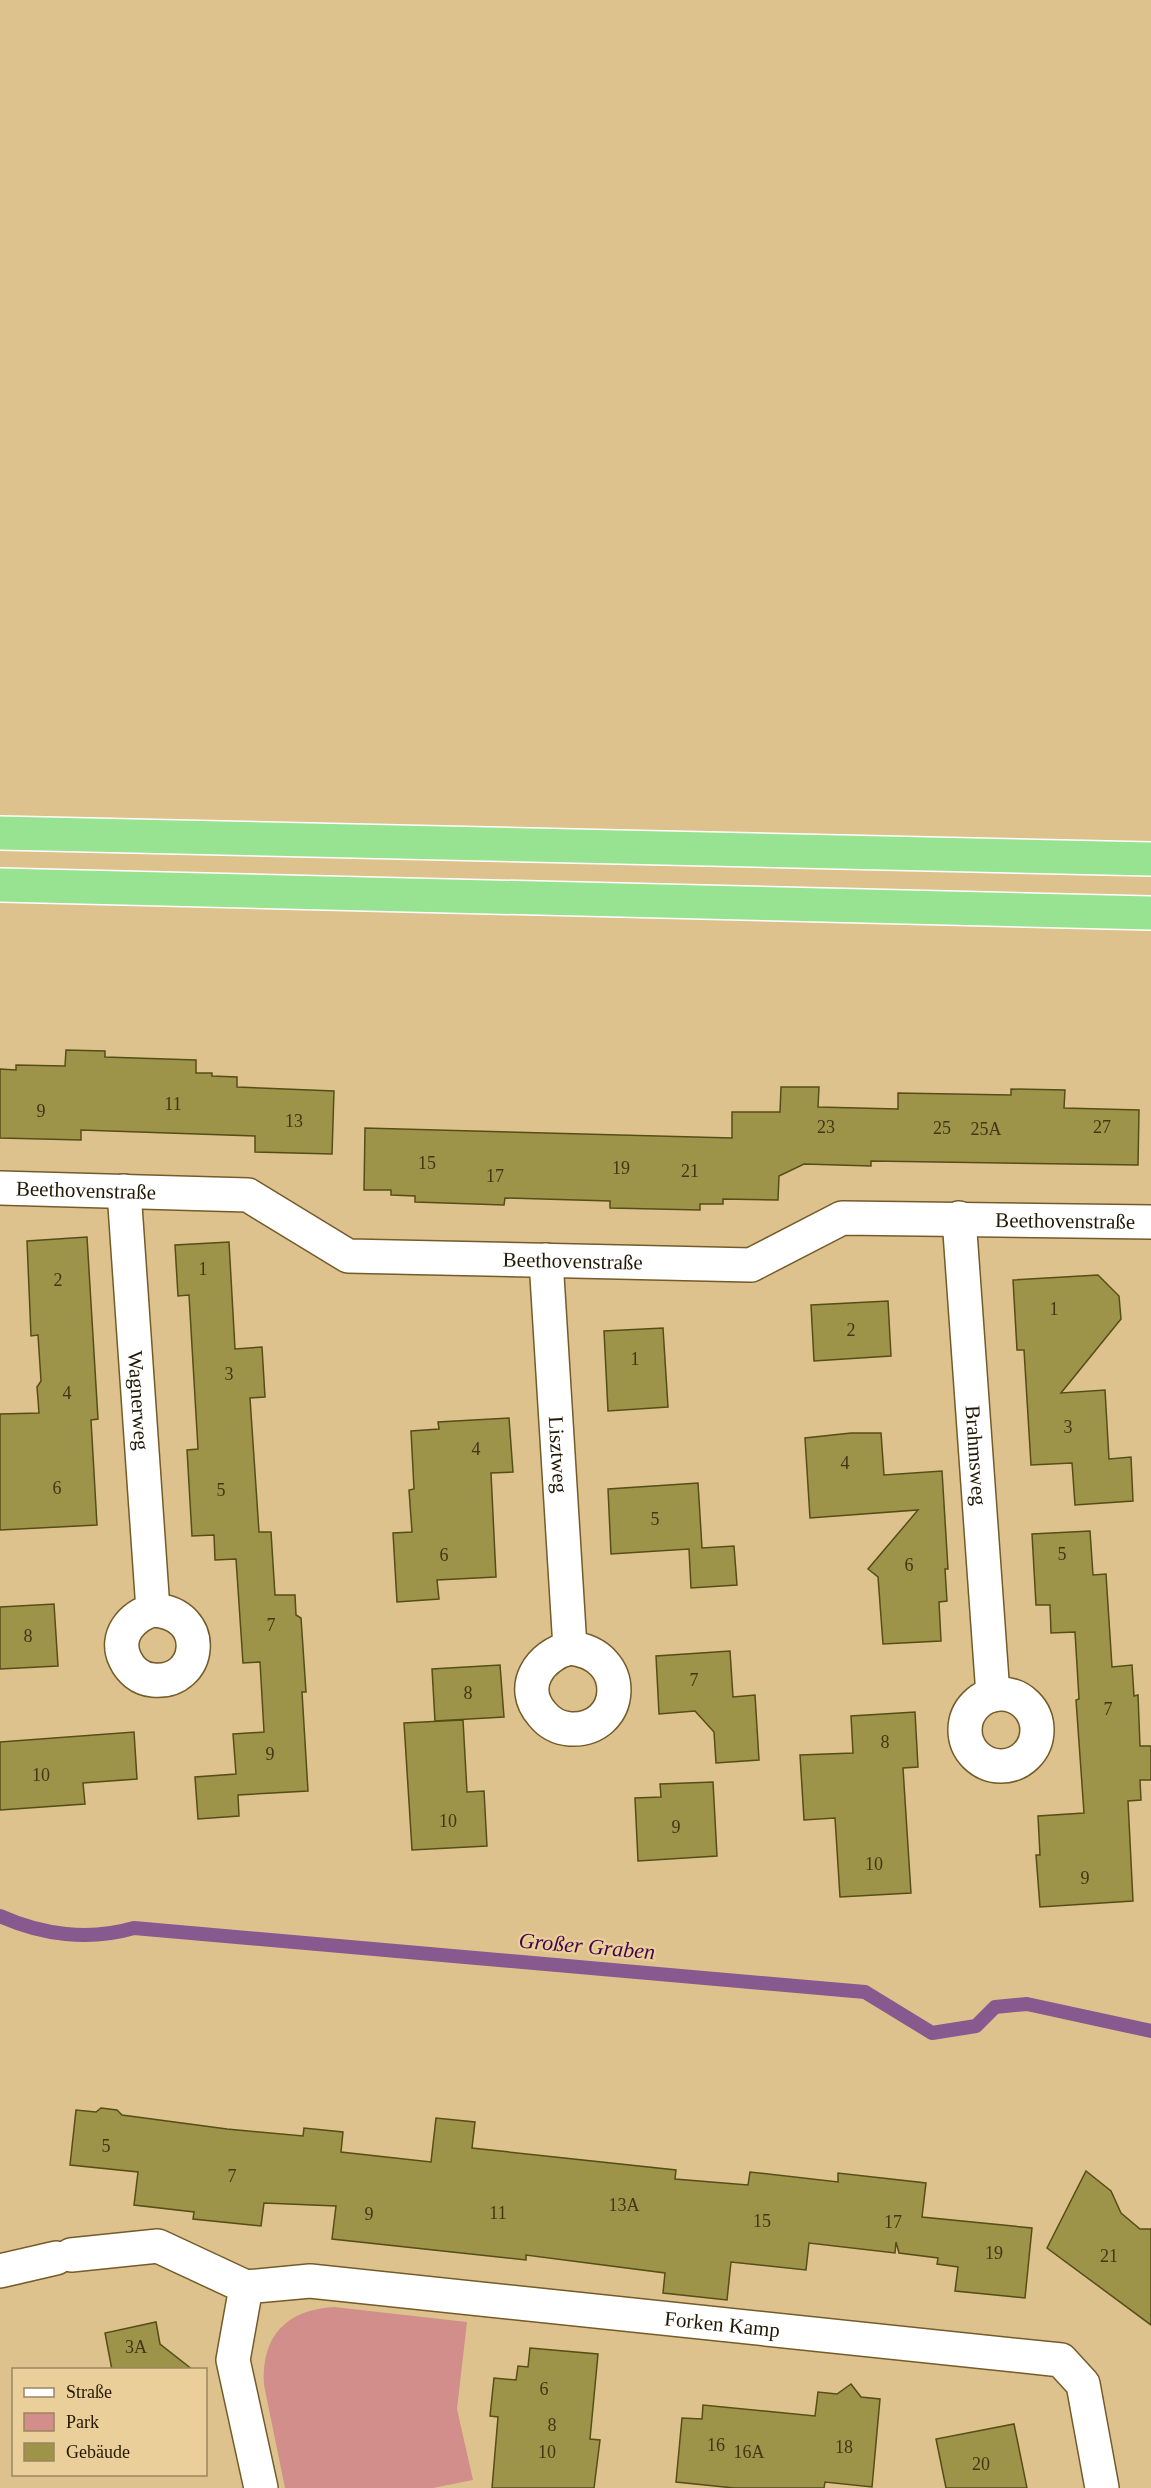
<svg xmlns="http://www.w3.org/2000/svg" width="1151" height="2488" font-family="Georgia,serif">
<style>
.green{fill:#d18e8a}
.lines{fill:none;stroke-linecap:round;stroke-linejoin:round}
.stream{stroke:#87598e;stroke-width:14}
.building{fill:#9d9349;stroke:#554e17;stroke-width:1.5}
.street-casing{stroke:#745b29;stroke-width:36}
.highway-casing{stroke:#fff;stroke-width:36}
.street{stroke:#fff;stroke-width:33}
.highway{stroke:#98e391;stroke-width:33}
.labels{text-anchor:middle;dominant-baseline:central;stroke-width:4.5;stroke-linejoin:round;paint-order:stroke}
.number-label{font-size:18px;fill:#423715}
.street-label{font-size:21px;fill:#231804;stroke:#ebcf9b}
.water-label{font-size:22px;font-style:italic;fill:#44054d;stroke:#ebcf9b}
</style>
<rect width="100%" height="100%" fill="#dec28e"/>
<path class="green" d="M334,2307L467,2322L457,2409L473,2480L433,2488H285L264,2385C261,2336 286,2310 334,2307Z"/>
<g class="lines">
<path class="stream" d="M0,1916C42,1935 89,1941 134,1928L865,1992L932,2033L976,2026L995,2007L1027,2004L1151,2031"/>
</g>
<g class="building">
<path d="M66,1050L105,1051V1057L196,1060V1073H212V1076L237,1077V1087L334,1091L332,1154L255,1152V1136L81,1130V1140L0,1138V1069L16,1070V1065L65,1066Z"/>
<path d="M781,1087H819L818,1107L898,1109V1093L1011,1095V1089L1065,1090L1064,1108L1139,1110L1138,1165L871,1161V1166L804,1164L779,1176L778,1200L723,1199V1204H700V1210L610,1208V1201L505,1198L504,1205L415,1202V1196L391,1195V1190H364L365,1128L732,1138V1112H780Z"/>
<path d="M87,1237L98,1419L91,1420L97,1525L0,1530V1414L39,1413L37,1387L41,1381L38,1335L31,1336L27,1241Z"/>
<path d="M229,1242L235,1349L262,1347L265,1397L250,1398L259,1532H271L275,1595H295L296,1615L301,1618L306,1692H302L308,1791L238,1795L239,1816L198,1819L195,1777L236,1774L233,1734L264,1732L260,1662L243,1663L236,1559L215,1560L214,1535L192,1536L187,1450L198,1449L189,1295L178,1296L175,1245Z"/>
<path d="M1098,1275L1119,1296L1121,1319L1061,1393L1105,1390L1109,1459L1131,1457L1133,1501L1075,1505L1072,1463L1031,1465L1024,1350H1017L1013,1280Z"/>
<path d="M888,1301L891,1356L814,1361L811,1305Z"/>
<path d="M663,1328L668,1407L608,1411L604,1331Z"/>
<path d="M509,1418L513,1472L491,1473L496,1577L437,1580L439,1599L397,1602L393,1533L412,1532L409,1490L414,1489L411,1431L439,1429L438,1422Z"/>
<path d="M851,1433H881L884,1475L942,1471L948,1569H945L947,1601L939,1602L941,1641L883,1644L878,1577L868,1569L918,1510L810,1518L805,1438Z"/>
<path d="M698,1483L702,1548L734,1546L737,1585L691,1588L689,1549L611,1554L608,1489Z"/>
<path d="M1090,1531L1093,1575L1106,1574L1112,1667L1132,1665L1134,1696L1138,1695L1140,1746H1151V1780H1140L1141,1800L1128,1801L1133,1901L1040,1907L1036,1855H1040L1038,1816L1084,1813L1076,1700L1079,1699L1075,1632L1051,1633L1050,1605H1036L1032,1534Z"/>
<path d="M54,1604L58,1666L0,1669V1607Z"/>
<path d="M730,1651L733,1697L755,1695L759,1760L716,1763L714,1732L695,1711L659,1714L656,1656Z"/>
<path d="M500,1665L504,1717L435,1721L432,1669Z"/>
<path d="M915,1712L918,1767L903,1768L911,1893L840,1897L835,1818L804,1820L800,1755L853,1753L851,1716Z"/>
<path d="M463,1720L467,1792L484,1791L487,1846L412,1850L404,1723Z"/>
<path d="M134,1732L137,1779L83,1783L85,1804L0,1810V1742Z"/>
<path d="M713,1782L717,1856L638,1861L635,1798L661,1797L660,1784Z"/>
<path d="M101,2108L117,2110L122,2115L227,2129L303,2136L304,2128L343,2132L341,2152L431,2162L436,2118L475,2122L472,2148L676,2170L675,2179L748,2185L750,2172L838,2182V2173L926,2183L922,2217L1032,2228L1025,2298L955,2291L958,2267L937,2264L938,2258L899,2253L896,2242L895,2253L809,2243L806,2270L731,2262L727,2300L663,2293L665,2273L526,2255V2260L332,2239L336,2206L264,2203L261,2226L193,2219L194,2212L134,2205L138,2172L70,2165L76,2110L96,2112Z"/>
<path d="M1086,2171L1111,2191L1121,2213L1140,2229H1151V2325L1047,2248Z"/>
<path d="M156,2322L160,2344L193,2370H112L105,2333Z"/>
<path d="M530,2348L598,2354L590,2439L600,2440L594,2488H492L498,2417L490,2416L494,2378L516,2380L518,2366L528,2367Z"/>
<path d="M851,2384L861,2397L880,2399L872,2487L825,2482L824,2488H734L676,2482L682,2418L702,2419L703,2405L815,2416L818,2392L837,2394Z"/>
<path d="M1014,2424L1027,2488H946L936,2439Z"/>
</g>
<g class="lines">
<defs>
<g id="street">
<path id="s1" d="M0,1188L248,1195L348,1256L751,1265L842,1218L1151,1222"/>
<path id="s2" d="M124,1191L153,1610C132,1616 114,1636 125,1659C130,1670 140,1679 153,1680C202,1685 211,1613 153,1610"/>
<path id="s3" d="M959,1218L993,1695"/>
<path id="s4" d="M546,1260L570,1648C540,1655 518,1687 542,1714C549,1723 558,1728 570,1729C625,1732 632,1654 570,1648"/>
<circle cx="1001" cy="1730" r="36"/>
<path d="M71,2255L158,2246L246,2287"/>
<path d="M0,2271L56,2258"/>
<path id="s5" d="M261,2488L233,2360L246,2287L310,2281L1061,2360L1083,2384L1102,2488"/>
</g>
<g id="highway">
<path d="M0,833L1151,859"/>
<path d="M0,885L1151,913"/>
</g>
</defs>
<use href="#street" class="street-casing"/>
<use href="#highway" class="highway-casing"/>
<use href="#street" class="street"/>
<use href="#highway" class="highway"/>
</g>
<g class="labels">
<g class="number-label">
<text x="173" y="1104">11</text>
<text x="41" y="1111">9</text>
<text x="294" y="1121">13</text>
<text x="826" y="1127">23</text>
<text x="1102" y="1127">27</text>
<text x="942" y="1128">25</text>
<text x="986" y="1129">25A</text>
<text x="427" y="1163">15</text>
<text x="621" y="1168">19</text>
<text x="690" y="1171">21</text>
<text x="495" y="1176">17</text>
<text x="203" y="1269">1</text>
<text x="58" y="1280">2</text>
<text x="1054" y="1309">1</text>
<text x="851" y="1330">2</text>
<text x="635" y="1359">1</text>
<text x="229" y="1374">3</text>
<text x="67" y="1393">4</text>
<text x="1068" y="1427">3</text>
<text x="476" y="1449">4</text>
<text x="845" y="1463">4</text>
<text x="57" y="1488">6</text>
<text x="221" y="1490">5</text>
<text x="655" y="1519">5</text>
<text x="1062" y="1554">5</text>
<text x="444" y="1555">6</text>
<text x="909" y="1565">6</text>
<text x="271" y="1625">7</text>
<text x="28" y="1636">8</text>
<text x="694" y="1680">7</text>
<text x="468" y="1693">8</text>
<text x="1108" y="1709">7</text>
<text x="885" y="1742">8</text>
<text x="270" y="1754">9</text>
<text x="41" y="1775">10</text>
<text x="448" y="1821">10</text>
<text x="676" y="1827">9</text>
<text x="874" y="1864">10</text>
<text x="1085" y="1878">9</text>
<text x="106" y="2146">5</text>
<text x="232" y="2176">7</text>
<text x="624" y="2205">13A</text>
<text x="498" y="2213">11</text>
<text x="369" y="2214">9</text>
<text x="762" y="2221">15</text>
<text x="893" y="2222">17</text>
<text x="994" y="2253">19</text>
<text x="1109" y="2256">21</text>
<text x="136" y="2347">3A</text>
<text x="544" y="2389">6</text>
<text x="552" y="2425">8</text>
<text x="716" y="2445">16</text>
<text x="844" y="2447">18</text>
<text x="547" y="2452">10</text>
<text x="749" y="2452">16A</text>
<text x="981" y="2464">20</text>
</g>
<g class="street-label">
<text stroke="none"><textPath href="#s1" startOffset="86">Beethovenstraße</textPath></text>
<text stroke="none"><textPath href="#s1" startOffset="1094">Beethovenstraße</textPath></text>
<text stroke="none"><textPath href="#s1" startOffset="590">Beethovenstraße</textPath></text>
<text stroke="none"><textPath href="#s2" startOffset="210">Wagnerweg</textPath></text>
<text stroke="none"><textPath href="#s4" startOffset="195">Lisztweg</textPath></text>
<text stroke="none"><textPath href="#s3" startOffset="238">Brahmsweg</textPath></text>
<text stroke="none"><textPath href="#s5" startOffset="684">Forken Kamp</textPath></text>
</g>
<g class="water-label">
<text transform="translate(587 1946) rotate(5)">Großer Graben</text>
</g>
</g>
<rect x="12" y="2368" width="195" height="108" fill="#ebcf9b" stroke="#9b865f" stroke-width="1.5"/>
<rect x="24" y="2388" width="30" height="9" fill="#ffffff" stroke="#9b865f" stroke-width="1.5"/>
<text x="66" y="2398" font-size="18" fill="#231804">Straße</text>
<rect x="24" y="2413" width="30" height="18" fill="#d18e8a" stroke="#9b865f" stroke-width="1.5"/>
<text x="66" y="2428" font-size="18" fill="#231804">Park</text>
<rect x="24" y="2443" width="30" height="18" fill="#9d9349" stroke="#9b865f" stroke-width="1.5"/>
<text x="66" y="2458" font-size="18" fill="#231804">Gebäude</text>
</svg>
